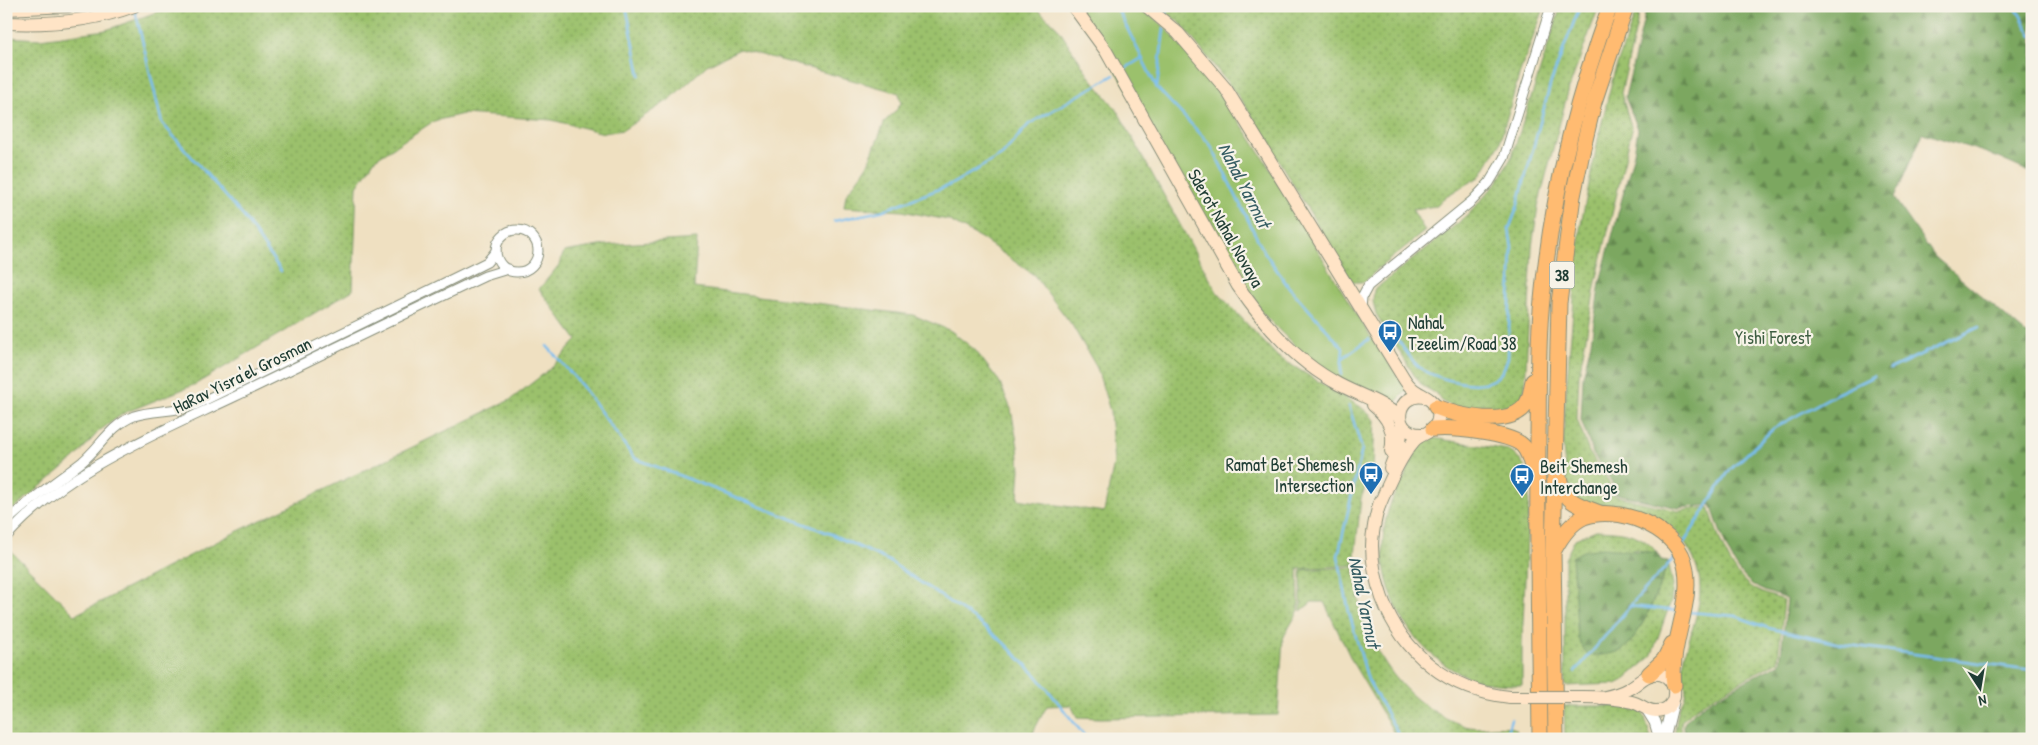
<svg xmlns="http://www.w3.org/2000/svg" width="2038" height="745" font-family="'Patrick Hand',sans-serif">
<style>
.grass{fill:url(#grass-dots);stroke:#5d7f50}
.forest{fill:url(#forest-firs);stroke:#4e724a}
.garden{fill:#9bc16c;stroke:#5d7f50}
.lines{fill:none;stroke-linecap:round;stroke-linejoin:round}
.stream{stroke:#79bef0;stroke-width:2.5}
.minor-casing{stroke:#878e7a;stroke-width:11}
.tertiary-casing{stroke:#878e7a;stroke-width:13}
.secondary-casing{stroke:#878e7a;stroke-width:14}
.trunk-casing{stroke:#878e7a;stroke-width:17}
.minor{stroke:#fff;stroke-width:9}
.tertiary{stroke:#fff;stroke-width:11}
.secondary{stroke:#ffe4c6;stroke-width:12}
.trunk{stroke:#ffbb71;stroke-width:15}
.secondary-bridge-casing{stroke:#878e7a;stroke-width:14;stroke-linecap:butt}
.secondary-bridge{stroke:#ffe4c6;stroke-width:12}
.labels{text-anchor:middle;dominant-baseline:central;stroke-width:4.5;stroke-linejoin:round;paint-order:stroke}
.shield{fill:#f7f3e8;stroke:#60746a;stroke-width:1}
.shield-label{font-size:16px;font-weight:bold;fill:#1f3d34}
.street-label{font-size:18px;fill:#1f3d34;stroke:#f7f3e8}
.poi-label{font-size:18px;fill:#1f3d34;stroke:#f7f3e8;text-anchor:start}
.park-label{font-size:18px;fill:#3e5e42;stroke:#f7f3e8}
.water-label{font-size:19px;font-style:italic;fill:#365d63;stroke:#f7f3e8}
</style>
<defs>
<pattern id="grass-dots" width="8" height="8" patternUnits="userSpaceOnUse" patternTransform="scale(1.25)"><rect width="8" height="8" fill="#9bc16c"/><path d="M2 2h.1M6 6h.1" fill="none" stroke="#7e9e5a" stroke-width="1.8" stroke-linecap="round"/></pattern>
<pattern id="forest-firs" width="22" height="20" patternUnits="userSpaceOnUse" patternTransform="scale(1.25)"><rect width="22" height="20" fill="#7ca760"/><path d="M5 1l3.5 6h-7zM16 11l3.5 6h-7z" fill="#658950"/></pattern>
</defs>
<rect width="100%" height="100%" fill="#f7f3e8"/>
<filter id="ink" filterUnits="userSpaceOnUse"><feTurbulence type="fractalNoise" baseFrequency=".02" numOctaves="2"/><feDisplacementMap in="SourceGraphic" scale="10" xChannelSelector="R" yChannelSelector="G"/><feConvolveMatrix kernelMatrix="1 2 1 2 8 2 1 2 1" color-interpolation-filters="sRGB"/></filter>
<filter id="wash" filterUnits="userSpaceOnUse"><feTurbulence type="fractalNoise" baseFrequency=".0096" numOctaves="4" result="noise"/><feDisplacementMap in="SourceGraphic" scale="20" xChannelSelector="R" yChannelSelector="G"/><feGaussianBlur stdDeviation="1.12" result="paint"/><feColorMatrix in="noise" values="0 0 0 0 0 0 0 0 0 0 0 0 0 0 0 0 0 1.4 0 .05"/><feComposite in="paint" operator="in"/></filter>
<g filter="url(#wash)">
<rect width="100%" height="100%" fill="#efe0c1"/>
<g class="grass">
<path d="M174,6H1034L1057,27L1090,77L1117,110L1217,292L1278,357L1361,407L1375,420L1373,469L1361,498L1354,565L1298,569L1299,610L1283,638L1278,715L1101,718L1077,717L1071,705L1047,706L1034,730L1033,739H6V554L10,550L75,615L230,535L510,400L550,369L577,340L539,289L559,265L564,252L605,245L697,239L694,288L913,315L951,331L975,350L999,381L1011,409L1018,447L1020,469L1018,499L1104,512L1114,463L1110,411L1097,368L1072,325L1034,275L981,238L948,220L902,211L844,207L846,195L867,166L885,121L895,112L901,103L899,93L740,49L707,65L670,99L623,130L604,133L552,120L463,114L434,121L375,159L357,186L353,290L196,384L124,413L99,431L75,458L6,515V37L40,39L106,30Z"/>
<path d="M1158,6H1545L1521,69L1499,145L1480,177L1446,196L1437,206L1412,209L1425,231L1379,268L1365,282H1354L1350,279L1246,106L1181,24Z"/>
<path d="M1561,6H1599L1569,88L1538,206L1532,247L1525,388L1521,399L1510,413L1465,412L1443,402L1437,394L1423,386L1416,378L1376,314L1373,301L1374,290L1468,215L1499,180L1512,156Z"/>
<path d="M1638,6H1641L1621,93L1632,129L1596,282L1579,376L1577,419L1589,452L1609,482V494L1678,511L1709,507C1718,535 1728,572 1754,589C1763,594 1775,597 1784,600L1778,661C1763,670 1683,710 1681,723C1680,728 1683,735 1684,739H1674C1675,729 1677,718 1679,709C1681,703 1686,697 1686,691C1685,681 1682,671 1684,661C1693,617 1714,587 1686,545C1678,533 1671,526 1658,520C1632,509 1603,509 1577,500L1566,479L1563,446L1565,405L1580,229L1600,130L1614,73Z"/>
<path d="M1433,438L1508,450L1521,460L1525,468L1529,495L1522,643V685C1504,685 1483,684 1466,676C1401,649 1365,566 1392,500C1395,493 1399,487 1403,480C1408,471 1416,449 1422,443C1425,441 1430,439 1433,438Z"/>
<path d="M1596,530C1620,531 1642,532 1657,553L1632,549L1610,654C1615,652 1621,651 1624,648C1645,629 1660,587 1668,561L1673,585L1671,601L1651,657L1624,680L1616,684L1565,686V559L1575,539Z"/>
<path d="M1354,567C1361,638 1395,702 1465,726C1477,730 1498,725 1511,727L1516,729L1519,739H1396L1392,729L1354,665L1324,602H1312L1301,611V570Z"/>
<path d="M1564,706H1632L1644,714L1651,739H1565Z"/>
</g>
<g class="forest">
<path d="M1647,6H2032V173L1987,153L1923,133L1894,198L1935,257L2025,333L2032,335V739H1686C1685,733 1682,725 1686,720C1701,702 1758,675 1780,663L1787,599C1778,595 1767,593 1758,588C1731,574 1721,531 1711,505L1678,508L1613,493L1612,482L1593,454L1581,420L1583,376L1591,342L1600,282L1634,153L1638,129L1625,97Z"/>
<path d="M1602,548L1657,553L1661,560L1668,561C1662,581 1640,639 1622,650C1612,655 1599,655 1588,656L1578,639L1572,557L1583,551Z"/>
</g>
<path class="garden" d="M1078,6C1090,6 1131,3 1139,7C1156,15 1176,39 1188,54C1276,155 1326,283 1408,389L1391,407L1317,368L1256,307Z"/>
<g class="lines">
<g class="stream">
<path d="M626,6L640,75"/>
<path d="M1116,6L1157,88L1210,144L1263,250L1288,286L1343,348L1341,375"/>
<path d="M2015,6L2032,36"/>
<path d="M135,10L162,123L244,217L281,271"/>
<path d="M1165,17L1167,6"/>
<path d="M1121,71L1142,58"/>
<path d="M1157,87L1164,28"/>
<path d="M834,221L881,211L950,185L1002,155L1029,124L1114,75"/>
<path d="M1383,331C1398,330 1407,361 1423,370C1439,379 1477,390 1494,379C1503,374 1505,366 1508,357L1512,248L1509,229L1517,208L1551,82L1580,6"/>
<path d="M547,346L582,386L634,458L831,534L889,561L973,618L1003,642L1037,676L1087,739"/>
<path d="M1343,358L1369,339"/>
<path d="M1890,369L1979,327"/>
<path d="M1349,406L1362,449L1338,556L1349,612L1368,680L1401,739"/>
<path d="M1682,546L1729,471L1774,428L1836,394L1874,376"/>
<path d="M1629,606L1679,611"/>
<path d="M1689,612L1736,616L1768,628L1841,644L2032,670"/>
<path d="M1575,672L1636,599L1675,557"/>
<path d="M1505,739L1511,719"/>
</g>
</g>
</g>
<g filter="url(#ink)">
<g class="lines">
<defs>
<g id="minor">
<circle cx="517" cy="251" r="21"/>
<path d="M1361,309L1362,297L1368,286L1472,201L1489,183L1504,158L1551,6"/>
<path d="M6,522C30,499 56,482 82,462C100,447 111,425 134,416C153,410 174,412 195,405L479,266L487,262L496,251"/>
<path d="M6,537C67,469 156,434 236,396C319,356 402,315 485,276L508,269"/>
</g>
<g id="tertiary">
<path d="M1647,709L1655,722L1660,739"/>
<path d="M1664,739L1673,702"/>
</g>
<g id="secondary">
<path d="M1073,6L1106,51L1238,286C1263,323 1294,359 1333,381C1354,394 1383,401 1400,418"/>
<path d="M1146,6L1178,33L1226,89L1403,377C1406,382 1409,386 1413,389C1420,395 1432,398 1437,408C1439,413 1439,421 1435,426C1430,434 1420,434 1414,441C1399,458 1386,489 1378,509"/>
<path d="M6,9L68,6"/>
<path d="M6,23C49,25 93,21 134,6"/>
<path d="M1373,405C1389,418 1395,431 1391,451"/>
<path d="M1422,434C1390,435 1395,391 1425,397"/>
<path d="M1390,468L1400,442L1402,424"/>
<path d="M1380,501C1376,516 1372,530 1372,546C1372,564 1376,581 1382,598C1403,654 1450,691 1510,697"/>
<path d="M1582,697C1598,697 1616,698 1632,702C1641,704 1647,712 1657,711C1676,710 1679,688 1667,677C1650,667 1642,682 1628,689C1620,694 1610,696 1601,698"/>
</g>
<g id="trunk">
<path d="M1436,407C1458,416 1512,429 1527,403C1531,397 1531,388 1533,381"/>
<path d="M1433,429C1451,427 1511,433 1523,446C1529,452 1531,463 1533,471"/>
<path d="M1559,477C1564,503 1578,505 1600,513"/>
<path d="M1554,550C1561,537 1570,523 1584,517C1617,505 1673,526 1684,561C1696,601 1668,643 1674,685"/>
<path d="M1649,674L1664,660L1672,644"/>
<path d="M1540,739C1539,638 1537,537 1538,436C1539,391 1537,345 1542,300C1551,198 1575,102 1610,6"/>
<path d="M1556,739L1553,552L1559,303L1573,196L1583,148L1594,102L1626,6"/>
</g>
</defs>
<use href="#minor" class="minor-casing"/>
<use href="#tertiary" class="tertiary-casing"/>
<use href="#secondary" class="secondary-casing"/>
<use href="#trunk" class="trunk-casing"/>
<use href="#minor" class="minor"/>
<use href="#tertiary" class="tertiary"/>
<use href="#secondary" class="secondary"/>
<use href="#trunk" class="trunk"/>
<defs>
<path id="secondary-bridge" d="M1510,697H1582"/>
</defs>
<use href="#secondary-bridge" class="secondary-bridge-casing"/>
<use href="#secondary-bridge" class="secondary-bridge"/>
</g>
</g>
<defs>
<symbol id="bus-pin" viewBox="-11 -11 22 30"><path d="M0 17L-7.5 6A9.5 9.5 0 1 1 7.5 6Z" fill="#1f6fb2" stroke="#f7f3e8"/><path d="M-5-6H5V4H4V6H2V4H-2V6H-4V4H-5ZM-3.5-4V0h7V-4ZM-3.5 1.2v1.5H-2V1.2ZM2 1.2v1.5H3.5V1.2Z" fill="#fff"/></symbol>
</defs>
<g fill-rule="evenodd">
<use href="#bus-pin" x="1376" y="318" width="28" height="38"/>
<use href="#bus-pin" x="1357" y="460" width="28" height="38"/>
<use href="#bus-pin" x="1508" y="462" width="28" height="38"/>
</g>
<g class="labels">
<rect class="shield" x="1549.5" y="261.5" width="25" height="27" rx="4"/>
<g class="shield-label">
<text x="1562" y="275">38</text>
</g>
<g class="street-label">
<text transform="translate(1226 228) rotate(60)">Sderot Nahal Novaya</text>
<text transform="translate(242 375) rotate(-26)">HaRav Yisra'el Grosman</text>
</g>
<g class="poi-label">
<text x="1408" y="322">Nahal<tspan x="1408" dy="21">Tzeelim/Road 38</tspan></text>
<text x="1354" y="464" text-anchor="end">Ramat Bet Shemesh<tspan x="1354" dy="21">Intersection</tspan></text>
<text x="1540" y="466">Beit Shemesh<tspan x="1540" dy="21">Interchange</tspan></text>
</g>
<g class="park-label">
<text x="1773" y="337">Yishi Forest</text>
</g>
<g class="water-label">
<text transform="translate(1245 185) rotate(63)">Nahal Yarmut</text>
<text transform="translate(1365 602) rotate(78)">Nahal Yarmut</text>
</g>
</g>
<rect width="2038" height="745" fill="none" stroke="#f7f3e8" stroke-width="25"/>
<g transform="translate(1980 688) rotate(168)" stroke="#f7f3e8" stroke-width="4" paint-order="stroke">
<path d="M0-4L9 19L0 12L-9 19Z" fill="#1f3d34"/>
<text y="-8" font-size="14" font-weight="bold" text-anchor="middle" fill="#1f3d34">N</text>
</g>
</svg>
